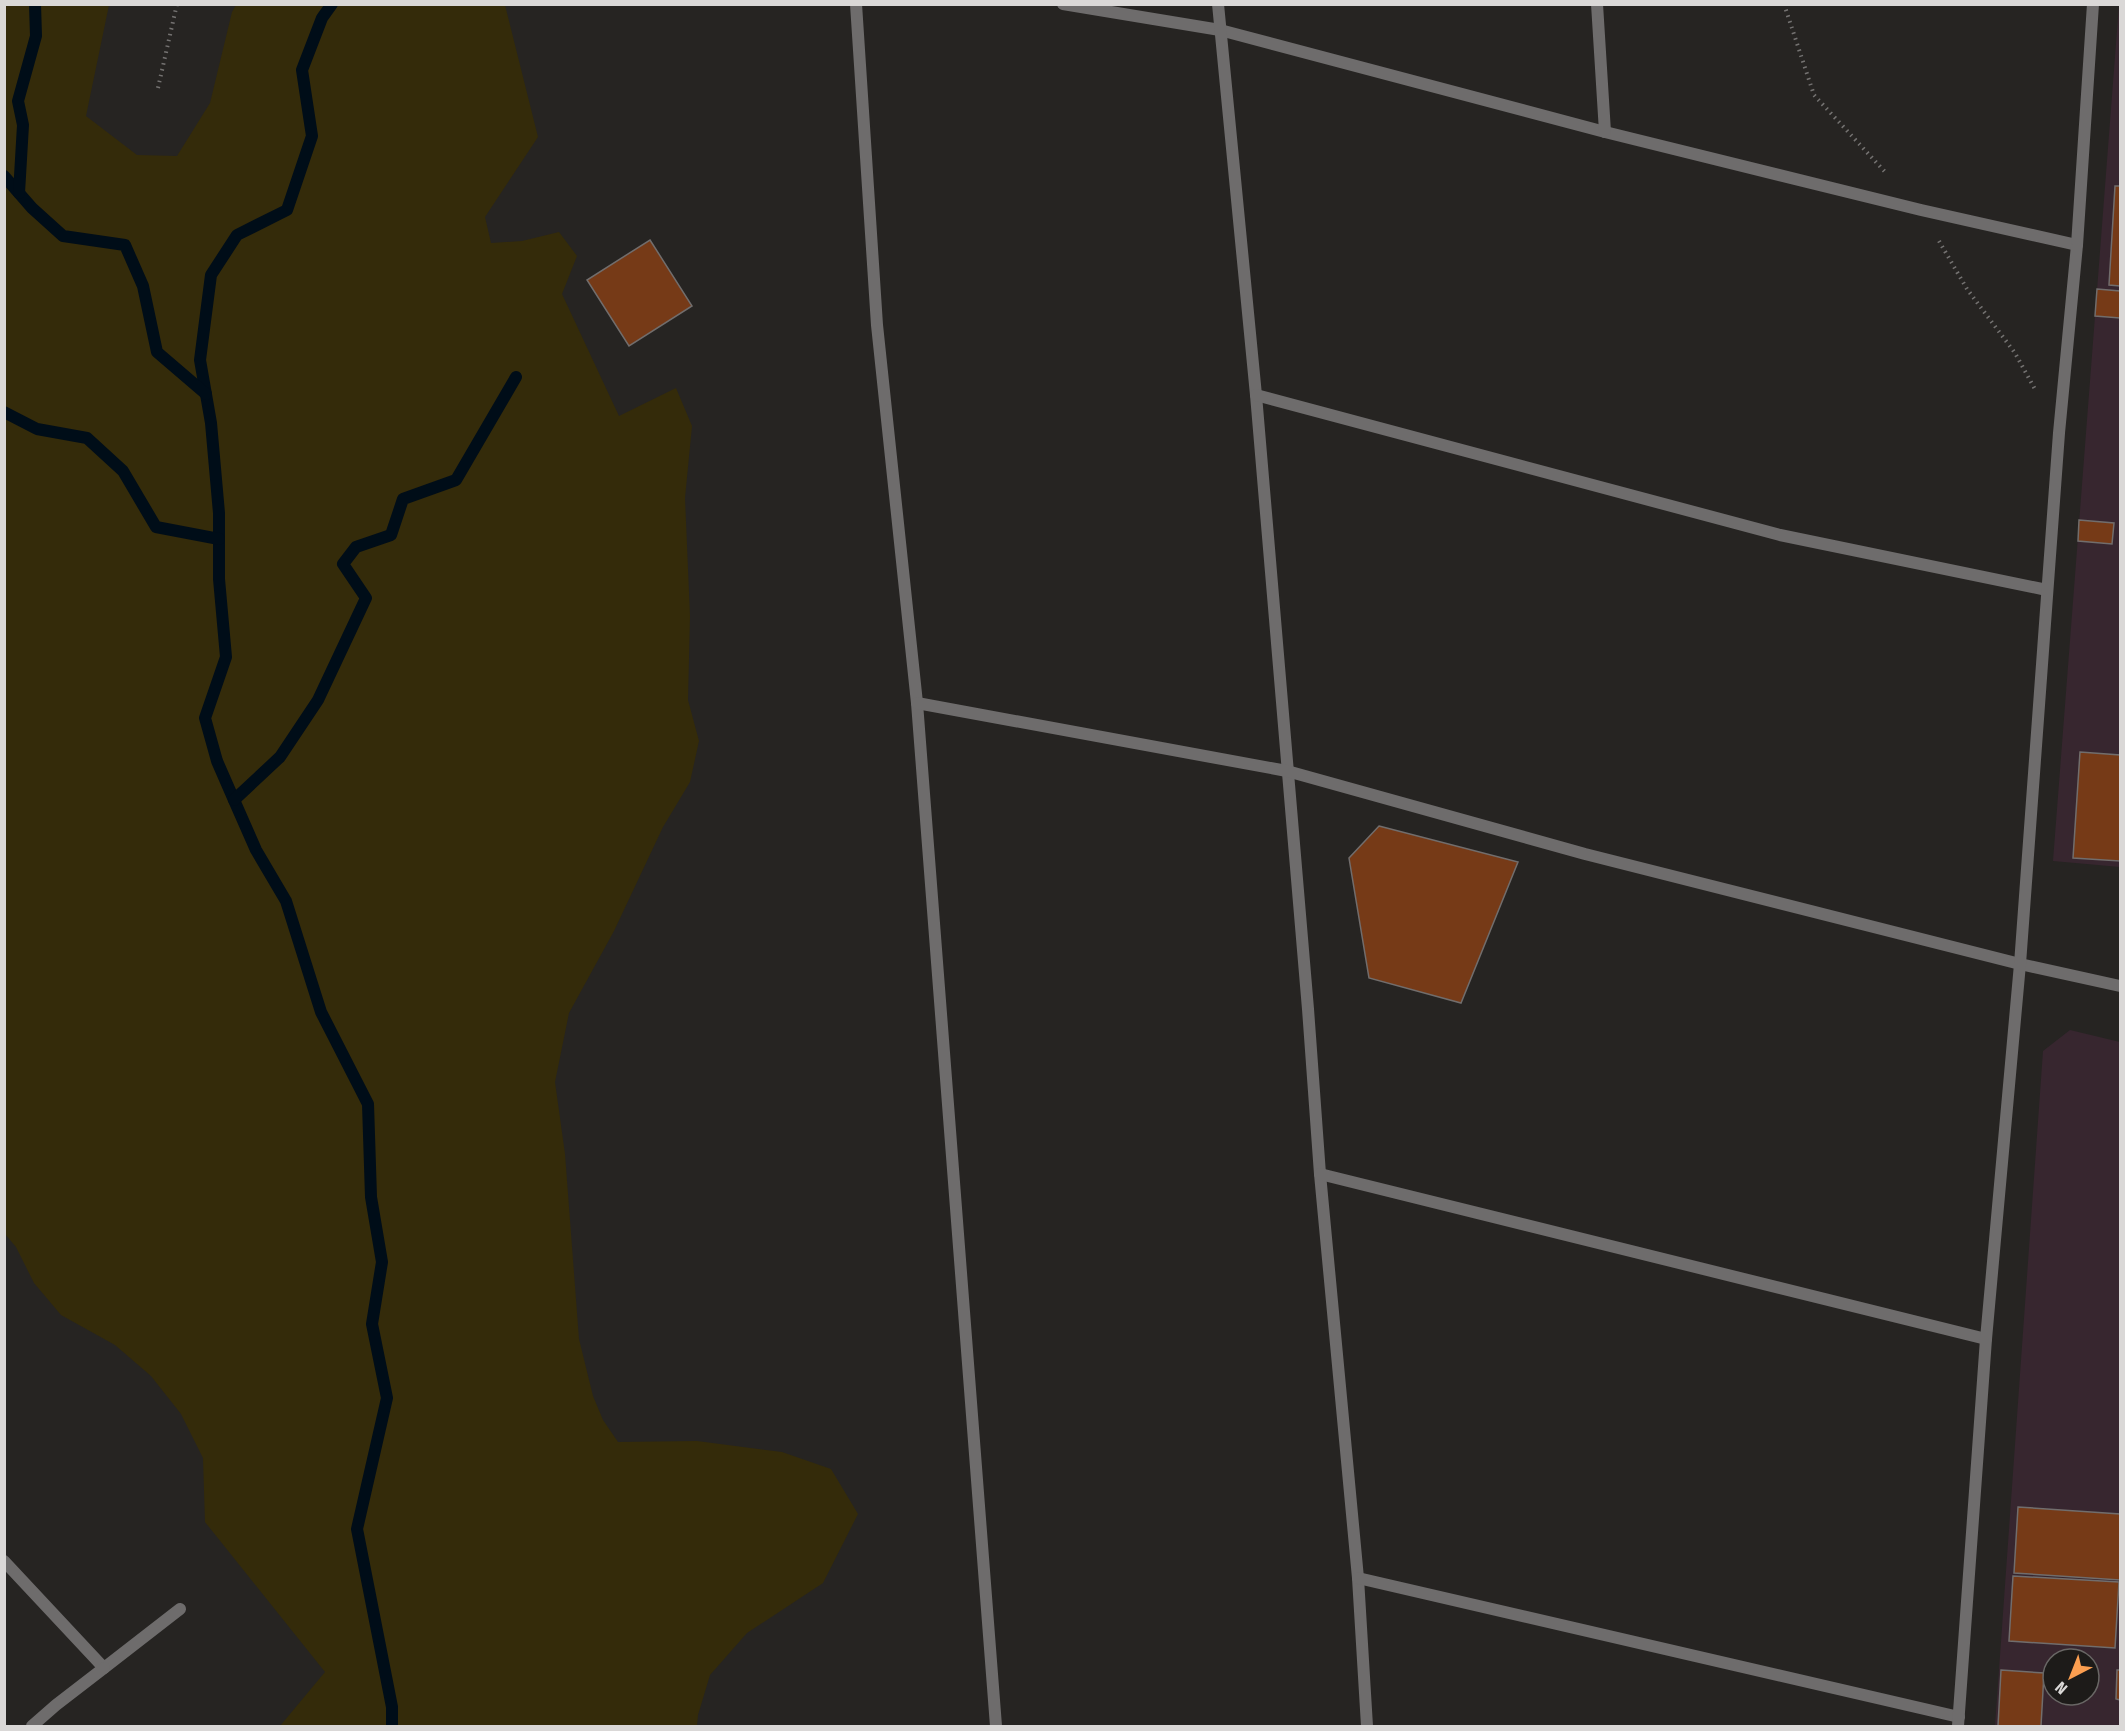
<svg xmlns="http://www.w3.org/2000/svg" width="2125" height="1731" font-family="'Fira Sans Condensed',sans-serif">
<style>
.industrial{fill:#37262f;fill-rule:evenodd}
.sand{fill:#342b0a}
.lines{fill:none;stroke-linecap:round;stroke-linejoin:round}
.stream{stroke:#000d18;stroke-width:12}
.building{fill:#763a17;stroke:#716d6c;stroke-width:1.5}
.path{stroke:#747271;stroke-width:4;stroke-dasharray:1.5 4.5;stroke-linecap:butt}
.minor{stroke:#6e6c6c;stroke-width:12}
</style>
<rect width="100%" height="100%" fill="#262422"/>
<g class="industrial">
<path d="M2119,5H2120V867L2053,861Z"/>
<path d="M2070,1030L2120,1042V1726H1995L2043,1051ZM2053,1659H2089V1695H2053Z"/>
</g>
<path class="sand" d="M4,5H109L86,116L137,155L177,156L210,103L232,12L236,5H505L538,137L485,217L491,243L522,241L559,232L577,256L562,294L619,416L676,388L692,426L685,498L690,616L688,700L699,741L690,782L663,827L614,931L569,1013L555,1082L565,1154L579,1339L593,1396L603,1420L618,1442L697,1441L782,1452L831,1469L858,1514L823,1583L747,1633L710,1675L698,1715L697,1726H280L325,1672L205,1522L203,1458L181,1414L151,1376L115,1345L61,1315L34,1283L16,1247L5,1234Z"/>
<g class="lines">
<g class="stream">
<path d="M332,4L322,18L302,70L312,136L287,210L237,235L211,275L200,360L211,423L219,513V579L226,657L205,718L217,761L234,800L256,850L286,901L321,1012L368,1104L371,1197L382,1262L372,1324L387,1398L357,1529L392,1707V1726"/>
<path d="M4,176L32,208L63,236L125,245L143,286L157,352L206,394"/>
<path d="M19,193L23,125L18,101L36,36L35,4"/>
<path d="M4,412L37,429L87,438L123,471L156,527L219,539"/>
<path d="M234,800L280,757L318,700L366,598L343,564L356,547L391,535L403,499L456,480L516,377"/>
</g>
</g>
<g class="building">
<path d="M2115,186H2120V286L2109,285Z"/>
<path d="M650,240L692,306L629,346L587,280Z"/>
<path d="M2097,289L2120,291V318L2095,316Z"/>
<path d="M2079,520L2114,523L2112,544L2078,541Z"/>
<path d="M2080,752L2120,755V861L2073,858Z"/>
<path d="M1379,826L1518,862L1461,1003L1369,978L1349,858Z"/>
<path d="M2018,1507L2120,1514V1580L2014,1573Z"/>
<path d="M2013,1576L2119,1582L2115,1648L2009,1641Z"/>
<path d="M2001,1670L2044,1673L2041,1726H1998Z"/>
<path d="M2117,1670H2120V1700L2116,1699Z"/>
</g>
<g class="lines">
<g class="path">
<path d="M1784,4L1814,95L1887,174"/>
<path d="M158,88L177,4"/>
<path d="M1939,241L1967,289L2015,353L2036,391"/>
</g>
<g class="minor">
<path d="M856,4L877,325L917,703L996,1726"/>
<path d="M1063,4L1220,30L1605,132L1921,210L2077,245"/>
<path d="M1218,4L1256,395L1308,1009L1320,1174L1358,1578L1367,1726"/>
<path d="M1597,4L1605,132"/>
<path d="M1256,395L1780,535L2047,590"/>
<path d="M917,703L1287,771L1585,854L2020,964L2120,986"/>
<path d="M1320,1174L1986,1339"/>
<path d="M4,1561L104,1668L180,1609"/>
<path d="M1358,1578L1959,1717"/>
<path d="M32,1726L56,1705L104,1668"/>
<path d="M1958,1726L1986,1339L2020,964L2059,433L2077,245L2093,4"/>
</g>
</g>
<rect width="2125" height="1731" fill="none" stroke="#dad8d7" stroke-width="12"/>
<g transform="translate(2071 1677) rotate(222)"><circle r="28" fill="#1d1b19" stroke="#696765" stroke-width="1.5"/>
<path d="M0-4.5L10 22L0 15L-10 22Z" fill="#fb9e50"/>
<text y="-9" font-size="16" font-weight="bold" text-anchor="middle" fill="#dad8d7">N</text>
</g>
</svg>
